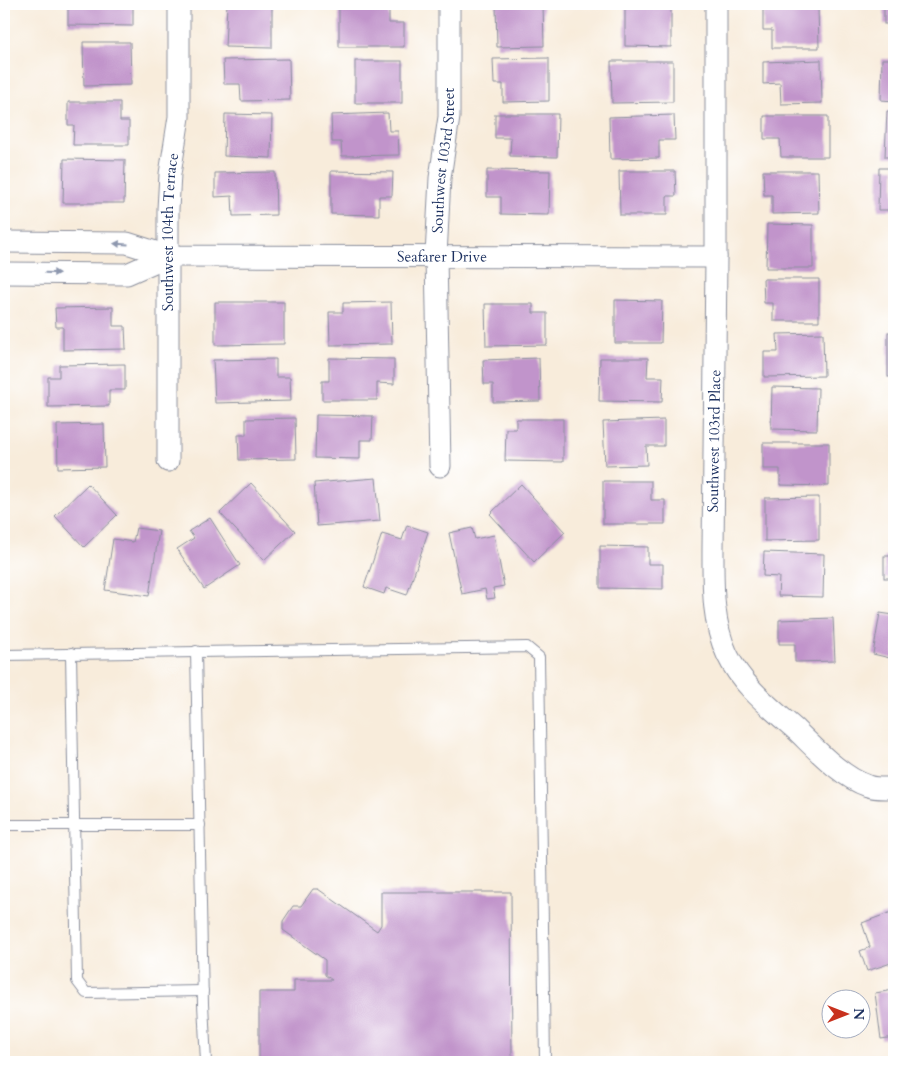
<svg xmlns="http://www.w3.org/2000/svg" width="898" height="1066" font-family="Cardo,serif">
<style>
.building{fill:#c194cb}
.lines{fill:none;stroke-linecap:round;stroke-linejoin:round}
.service-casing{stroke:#8a8e9c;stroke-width:12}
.minor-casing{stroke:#8a8e9c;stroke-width:23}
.service{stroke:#fff;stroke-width:10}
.minor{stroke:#fff;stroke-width:21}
.oneway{fill:#8d97ae}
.labels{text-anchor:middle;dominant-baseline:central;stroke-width:4.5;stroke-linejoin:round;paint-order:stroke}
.street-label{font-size:15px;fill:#1b2f5e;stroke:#fff}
</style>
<rect width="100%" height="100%" fill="#fff"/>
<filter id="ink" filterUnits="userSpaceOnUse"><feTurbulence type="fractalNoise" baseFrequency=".02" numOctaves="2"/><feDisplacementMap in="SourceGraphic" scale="10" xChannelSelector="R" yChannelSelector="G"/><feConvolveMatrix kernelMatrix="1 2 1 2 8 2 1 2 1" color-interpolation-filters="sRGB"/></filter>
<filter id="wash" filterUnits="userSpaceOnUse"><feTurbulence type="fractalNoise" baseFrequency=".0096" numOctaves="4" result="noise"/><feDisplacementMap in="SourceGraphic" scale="20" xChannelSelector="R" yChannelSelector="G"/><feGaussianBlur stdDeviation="1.12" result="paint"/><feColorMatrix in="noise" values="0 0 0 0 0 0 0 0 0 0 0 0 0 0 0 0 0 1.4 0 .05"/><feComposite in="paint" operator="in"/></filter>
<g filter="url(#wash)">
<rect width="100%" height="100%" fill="#f8ecdb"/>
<g id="blocks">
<g class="building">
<path d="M68,4H133V26L68,25Z"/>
<path d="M227,4L272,5V48L225,47Z"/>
<path d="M339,4H389V23H404V47H339Z"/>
<path d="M496,4H543L544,46L497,47Z"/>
<path d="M625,4L671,5V47L625,46Z"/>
<rect x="884" y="4" width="10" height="20"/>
<path d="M818,6L819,48H772V30H763V7Z"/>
<path d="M83,42H130L131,85L84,86Z"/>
<path d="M549,58V101L503,102V84H494L493,59Z"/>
<path d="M289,59L290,100L241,101L240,84H224L223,60Z"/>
<path d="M882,59H894V101L881,100Z"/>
<path d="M821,60L822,103L781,104L780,83L763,84V62Z"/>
<rect x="355" y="61" width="47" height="42"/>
<path d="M611,61H673V102L612,103Z"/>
<path d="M68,102H120V121H129V145H73L74,125H68Z"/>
<path d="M887,111H894V157H885Z"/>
<path d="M388,113L389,131H398L399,155L342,156L341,142H332L331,115Z"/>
<path d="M225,114L272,115L271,158L224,156Z"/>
<path d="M495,114H558L557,157L510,156L511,138H495Z"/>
<path d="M674,115L675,140H659V158L610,159L609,117Z"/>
<path d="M764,116H828V157H781L780,139H764Z"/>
<path d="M64,159L125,160L124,203H63Z"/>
<path d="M879,168H894V210H878Z"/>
<path d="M487,170L550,171L549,215L501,214V197H487Z"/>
<path d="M331,171L393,172L392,196H379V215L331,214Z"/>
<path d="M619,171H675L676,196H667V215H620Z"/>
<path d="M763,171H818L819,213L772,214V195H764Z"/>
<path d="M275,172L276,215L233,216L232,196L215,197V173Z"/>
<path d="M767,224L813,225V268H766Z"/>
<path d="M763,279H819V321H773V303H764Z"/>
<path d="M615,300L662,301L661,343H615Z"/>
<path d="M215,302H284V344L215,345Z"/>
<path d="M391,302L392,344L330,345L329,312H343V303Z"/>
<path d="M485,304H533V313H547V345L486,346Z"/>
<path d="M113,307V326H125L126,349L63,350V327H56L55,308Z"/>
<rect x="888" y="332" width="6" height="45"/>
<path d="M823,333L824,376L764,377V352H778L777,334Z"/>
<path d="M329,358L394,359V384L377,383V400H322V381H329Z"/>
<path d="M539,358L540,401L493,402V384H484L483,360Z"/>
<path d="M600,358H648L647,377H663L662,402L599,401Z"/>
<path d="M276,359V377H290L291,401L215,403L213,360Z"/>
<path d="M125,364V390H109V406L48,407V377H59V365Z"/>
<path d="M772,387L818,388L817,430L771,429Z"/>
<path d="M316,415L373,416L372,440H360V459L315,458Z"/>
<path d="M295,418L296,459L239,460L238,435H246V419Z"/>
<path d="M516,419H563V462L505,461L506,429H516Z"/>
<path d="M664,420V446H646L647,465L605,466L603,422Z"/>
<path d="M104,424L105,467L58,468L57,425Z"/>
<path d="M763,443H829V486L780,485V469H763Z"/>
<path d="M376,478L380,521L317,526L314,483Z"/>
<path d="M603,481H651V500H665V524H603Z"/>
<path d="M251,483L295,531L264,560L220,513Z"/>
<path d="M88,484L117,515L84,547L55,516Z"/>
<path d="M521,484L565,532L534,562L490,514Z"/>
<path d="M819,497V540L765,541V498Z"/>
<path d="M892,497L894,498V547H891Z"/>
<path d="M210,518L240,565L204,589L177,549L194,538L189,531Z"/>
<path d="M407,525L428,532L407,595L386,588L384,594L364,587L382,534L402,540Z"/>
<path d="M136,528L159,531L149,596L105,590L113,539L133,542Z"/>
<path d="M472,528L475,539L494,535L504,586L493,588L495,598L487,599L485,589L462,594L449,533Z"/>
<path d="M600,546L648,547V564H663V589L600,588Z"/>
<path d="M764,552L824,554L823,597L778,596L779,577L763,576Z"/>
<rect x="884" y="556" width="10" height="22"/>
<path d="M880,613L894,615V659L873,654Z"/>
<path d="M833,618L835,661L795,662V644H779V620Z"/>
<path d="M313,889H318L377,931L381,925V892H511L512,1062H259V992H294V980H332L325,975V960L283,930V921L293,906H301Z"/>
<path d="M894,911V962L867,971L860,951L870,947L862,923Z"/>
<path d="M894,990V1037L881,1039L875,993Z"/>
</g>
</g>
</g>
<g filter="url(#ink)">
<use href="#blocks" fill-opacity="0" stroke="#8a8e9c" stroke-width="1"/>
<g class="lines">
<defs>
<g id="service">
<path d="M196,651L203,1004L206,1062"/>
<path d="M71,653L77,981L86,993L203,991"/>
<path d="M4,655L527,647L539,657L545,1060L543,1062"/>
<path d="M4,825H200"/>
</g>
<g id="minor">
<path d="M716,4V257L713,550C713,585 712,622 727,654C742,686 771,708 796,730C816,749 841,777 868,786C876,789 886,788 894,788"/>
<path id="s1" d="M4,242L127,243L168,256L716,257"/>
<path d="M4,273L127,274L168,256"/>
<path id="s2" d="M168,461V209L170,174L179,117V4"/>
<path id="s3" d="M440,466L436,256L440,178L449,117V4"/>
</g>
</defs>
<use href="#service" class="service-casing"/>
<use href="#minor" class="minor-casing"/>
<use href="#service" class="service"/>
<use href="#minor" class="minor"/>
</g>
<defs><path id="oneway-solid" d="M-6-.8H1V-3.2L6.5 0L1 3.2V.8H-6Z" transform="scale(1.25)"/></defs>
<g class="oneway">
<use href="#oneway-solid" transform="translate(121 244) rotate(-176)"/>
<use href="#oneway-solid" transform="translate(52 273) rotate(1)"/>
</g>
</g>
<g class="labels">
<g class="street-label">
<text stroke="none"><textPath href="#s3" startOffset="306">Southwest 103rd Street</textPath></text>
<text stroke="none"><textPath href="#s2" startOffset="229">Southwest 104th Terrace</textPath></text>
<text stroke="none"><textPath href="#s1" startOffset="440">Seafarer Drive</textPath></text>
<text transform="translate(714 441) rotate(-89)">Southwest 103rd Place</text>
</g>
</g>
<rect width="898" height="1066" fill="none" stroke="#fff" stroke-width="20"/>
<g transform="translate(846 1014) rotate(90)"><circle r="24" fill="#ffffff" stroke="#a4acbf"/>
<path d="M0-4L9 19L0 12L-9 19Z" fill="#c8321e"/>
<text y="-8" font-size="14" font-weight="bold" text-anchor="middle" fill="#1b2f5e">N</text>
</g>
</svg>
